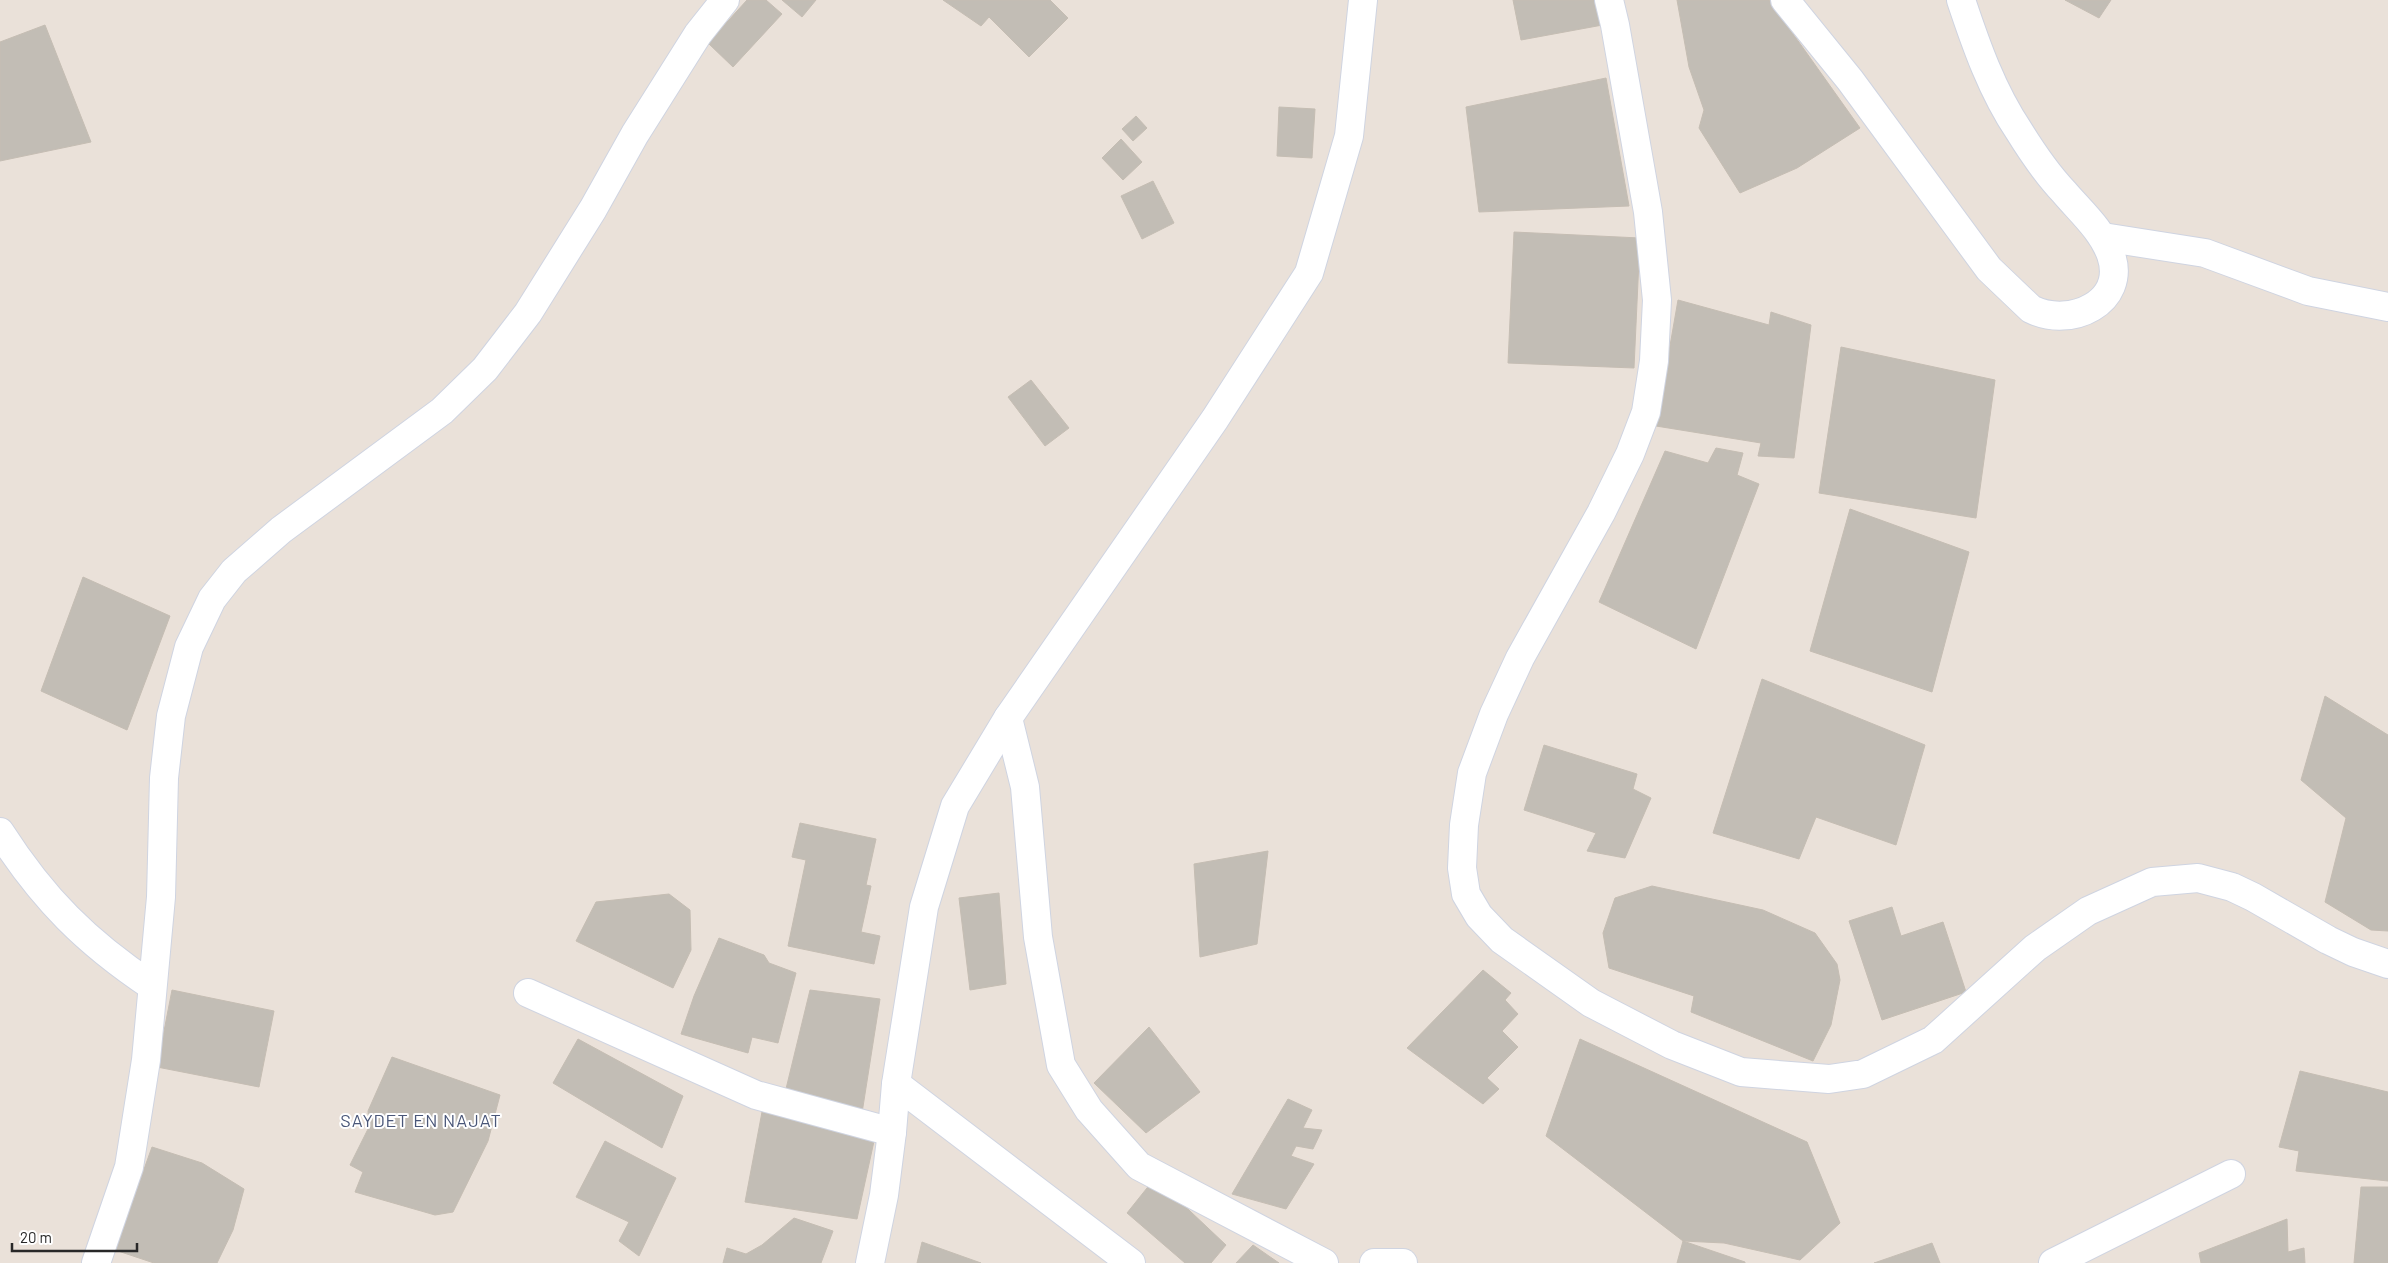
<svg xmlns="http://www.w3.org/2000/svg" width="2388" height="1263" font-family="Barlow,sans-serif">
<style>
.building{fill:#c2bdb5;stroke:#c5bdb3}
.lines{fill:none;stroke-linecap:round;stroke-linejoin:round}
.street-casing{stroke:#cfd4e1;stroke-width:30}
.street{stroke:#fff;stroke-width:28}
.labels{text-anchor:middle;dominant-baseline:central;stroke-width:4;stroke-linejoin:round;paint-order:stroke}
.neighbourhood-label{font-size:18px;letter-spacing:1px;fill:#495678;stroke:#fff}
</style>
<rect width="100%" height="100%" fill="#eae1d9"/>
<g class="building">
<path d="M747,0H766L782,14L733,67L708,43Z"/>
<path d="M782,0H816L802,17Z"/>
<path d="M943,0H1050L1068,18L1029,57L989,17L981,26Z"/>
<path d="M1513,0H1600L1608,24L1521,40Z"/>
<path d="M1677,0H1769L1860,128L1797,168L1740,193L1699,128L1704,110L1689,67Z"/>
<path d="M2065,0H2111L2099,18Z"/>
<path d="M45,25L91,142L0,161V42Z"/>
<path d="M1606,78L1629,206L1479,212L1466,107Z"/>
<path d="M1279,107L1315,109L1312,158L1277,156Z"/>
<path d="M1136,116L1147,128L1133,141L1122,129Z"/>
<path d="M1121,139L1142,162L1123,180L1102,158Z"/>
<path d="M1153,181L1174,223L1142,239L1121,196Z"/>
<path d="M1514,232L1640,238L1634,368L1508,363Z"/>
<path d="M1678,300L1769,325L1771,312L1811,325L1794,458L1758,456L1761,443L1656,426Z"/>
<path d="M1841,347L1995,380L1976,518L1819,493Z"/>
<path d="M1031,380L1069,428L1045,446L1008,397Z"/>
<path d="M1716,448L1743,453L1737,475L1759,484L1696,649L1599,602L1665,451L1708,463Z"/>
<path d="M1850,509L1969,552L1932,692L1810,651Z"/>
<path d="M83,577L170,616L127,730L41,691Z"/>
<path d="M1762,679L1925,745L1896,845L1816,817L1799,859L1713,833Z"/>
<path d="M2325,696L2388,735V931L2371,930L2325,902L2346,818L2301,780Z"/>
<path d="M1544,745L1637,774L1633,789L1651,798L1625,858L1587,851L1596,833L1524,810Z"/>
<path d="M800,823L876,839L866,885L871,886L861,932L880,936L874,964L788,946L806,860L792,857Z"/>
<path d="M1268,851L1257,944L1200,957L1194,864Z"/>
<path d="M1652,886L1763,910L1815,933L1837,964L1840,980L1831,1025L1813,1061L1691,1012L1694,996L1609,968L1603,933L1615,898Z"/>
<path d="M999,893L1006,984L970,990L959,898Z"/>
<path d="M669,894L690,910L691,950L673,988L576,941L596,902Z"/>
<path d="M1892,907L1901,936L1943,922L1966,992L1882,1020L1849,921Z"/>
<path d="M719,938L764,955L769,963L796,973L778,1043L752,1037L748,1053L681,1034L694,996Z"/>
<path d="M1483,970L1511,993L1505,1000L1518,1014L1502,1031L1518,1047L1487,1078L1499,1089L1483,1104L1407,1048Z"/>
<path d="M172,990L274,1011L259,1087L157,1067Z"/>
<path d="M810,990L880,999L862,1113L785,1093Z"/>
<path d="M1149,1027L1200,1092L1146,1133L1094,1083Z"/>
<path d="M578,1039L683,1096L662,1148L553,1083Z"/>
<path d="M1580,1039L1807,1142L1840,1223L1800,1260L1724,1243L1683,1241L1546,1136Z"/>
<path d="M392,1057L500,1095L488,1141L453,1212L435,1215L355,1192L363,1172L350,1165L369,1127L368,1111Z"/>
<path d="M2300,1071L2388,1092V1181L2296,1171L2299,1151L2279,1147Z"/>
<path d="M1288,1099L1312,1110L1303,1128L1322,1130L1313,1149L1296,1146L1291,1156L1314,1164L1286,1209L1232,1194Z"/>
<path d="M762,1112L876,1132L857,1219L745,1202Z"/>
<path d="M605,1141L676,1178L639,1256L619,1241L629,1222L576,1197Z"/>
<path d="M152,1147L202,1163L244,1189L233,1230L217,1263H154L115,1250Z"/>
<path d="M1155,1178L1226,1245L1211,1263H1185L1127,1213Z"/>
<path d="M2361,1187H2388V1263H2354Z"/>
<path d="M794,1218L833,1231L821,1263H723L727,1248L746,1254L762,1245Z"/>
<path d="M2287,1219L2288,1252L2304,1248L2305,1263H2201L2199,1253Z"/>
<path d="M1683,1241L1745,1262V1263H1677Z"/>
<path d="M922,1242L981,1263H917Z"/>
<path d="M1932,1243L1940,1263H1874Z"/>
<path d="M1253,1245L1279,1263H1236Z"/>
</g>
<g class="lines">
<defs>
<g id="street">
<path d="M1609,0L1615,25L1648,212L1657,300L1654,361L1646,412L1630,454L1601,513L1520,658L1494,714L1472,773L1464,825L1462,868L1466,894L1479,916L1502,940L1591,1003L1672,1045L1741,1072L1829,1079L1863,1074L1933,1040L2035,948L2088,911L2152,882L2198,878L2232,887L2253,897L2328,940L2353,952L2388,964"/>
<path d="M1785,0L1850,80L1989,269L2031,309C2071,329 2127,302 2111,255C2102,230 2081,212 2064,192C2047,174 2032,152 2019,131C1992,91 1976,45 1961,0"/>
<path d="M2103,237L2205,253L2308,291L2388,307"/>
<path d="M1008,718L1025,787L1038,937L1061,1065L1089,1110L1139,1166L1324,1263"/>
<path d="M0,832C43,899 86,942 152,986"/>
<path d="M528,993L756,1095L892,1132"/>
<path d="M896,1084L1131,1263"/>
<path d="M96,1263L129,1167L146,1060L161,897L164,778L171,716L189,647L212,599L234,571L281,530L442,411L485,369L528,313L593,209L635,134L698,34L725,0"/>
<path d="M870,1263L884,1195L892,1132L896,1084L924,907L955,806L1008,718L1215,419L1309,273L1349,136L1363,0"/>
<path d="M1374,1263H1403"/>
<path d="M2053,1263L2231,1174"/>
</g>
</defs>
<use href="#street" class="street-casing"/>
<use href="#street" class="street"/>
</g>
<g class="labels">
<g class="neighbourhood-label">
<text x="421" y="1120">SAYDET EN NAJAT</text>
</g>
</g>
<path d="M12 1243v8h125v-8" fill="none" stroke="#282828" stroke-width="2.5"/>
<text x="20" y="1243" font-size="15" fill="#282828" stroke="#ffffff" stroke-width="4" paint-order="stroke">20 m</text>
</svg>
